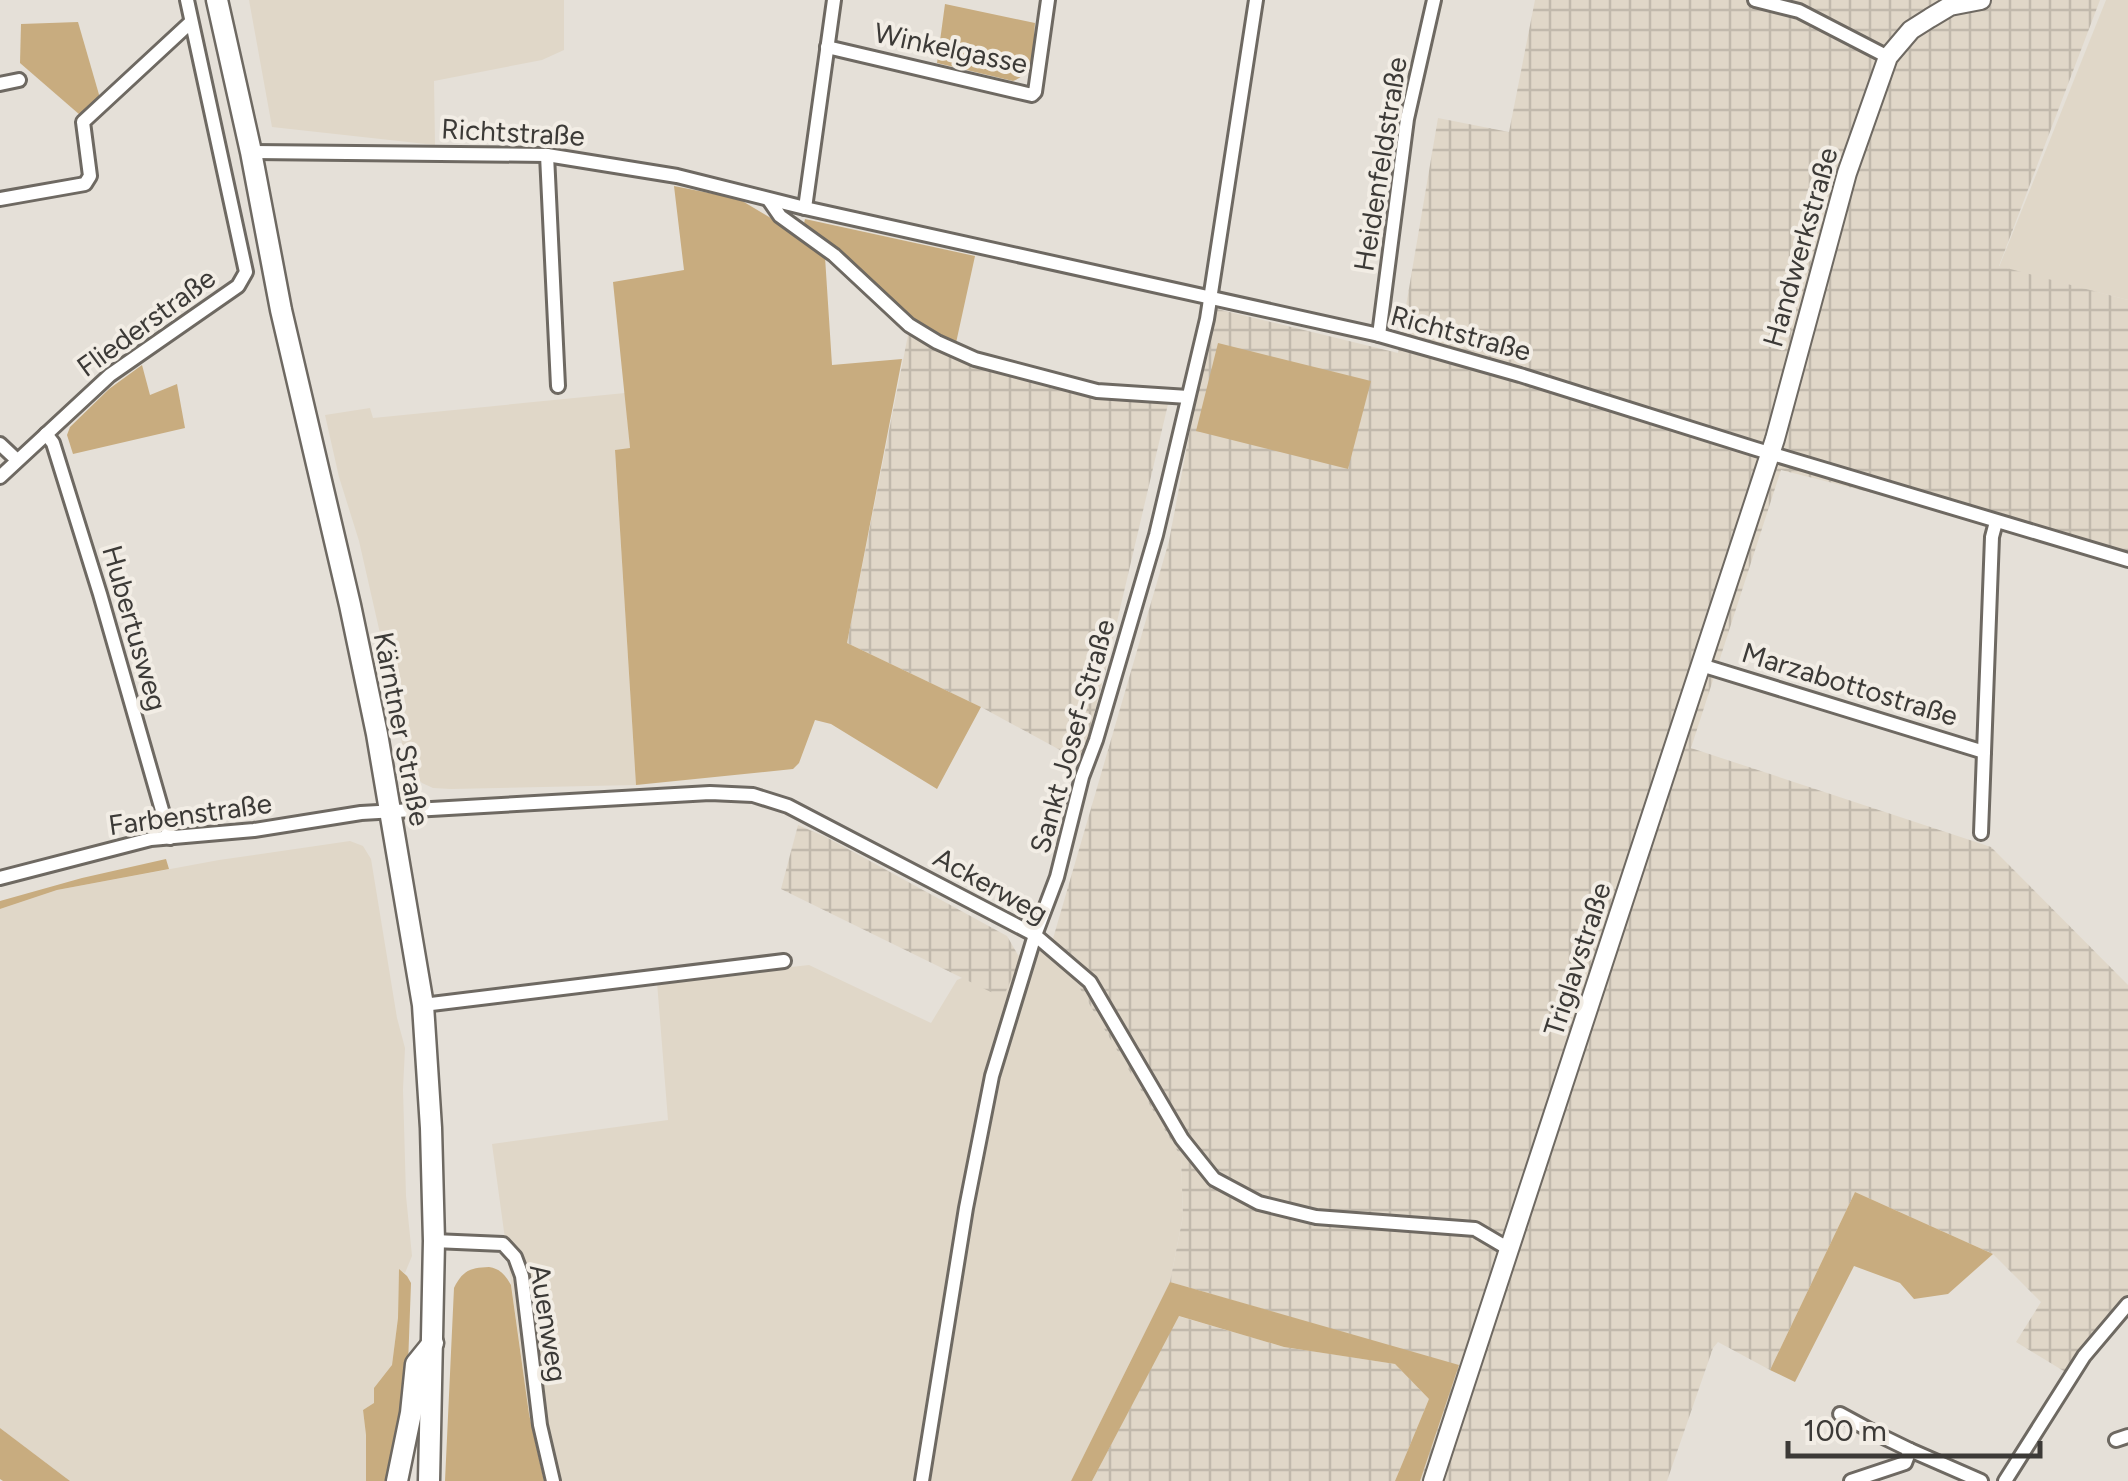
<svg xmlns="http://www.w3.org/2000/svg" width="2128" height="1481" font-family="Figtree,sans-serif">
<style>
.built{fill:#e0d7c8}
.industrial{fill:url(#industrial-grid)}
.green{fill:#c8ac7f}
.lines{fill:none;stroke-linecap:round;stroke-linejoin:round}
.minor-casing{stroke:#6e6962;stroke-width:18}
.tertiary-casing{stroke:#6e6962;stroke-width:22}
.primary-casing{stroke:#6e6962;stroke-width:25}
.minor{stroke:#fff;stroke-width:12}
.tertiary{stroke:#fff;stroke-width:18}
.primary{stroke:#fff;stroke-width:20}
.labels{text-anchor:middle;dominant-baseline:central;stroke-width:8;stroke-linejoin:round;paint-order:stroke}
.street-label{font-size:28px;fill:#3c3a37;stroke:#f2ede5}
</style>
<defs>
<pattern id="industrial-grid" width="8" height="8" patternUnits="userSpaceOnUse" patternTransform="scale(2.5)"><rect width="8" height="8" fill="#e0d7c8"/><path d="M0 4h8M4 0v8" fill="none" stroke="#c1b9ac"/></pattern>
</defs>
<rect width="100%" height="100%" fill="#e5e0d8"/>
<g class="built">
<path d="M249,0H564V50L542,60L434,81L435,145L272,127Z"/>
<path d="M2106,0H2128V300L1999,267Z"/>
<path d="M625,393L630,448L615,451L636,785L451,789L433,788L422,783L410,770L403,750L394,695L359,541L339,477L325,415L370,408L373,418Z"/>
<path d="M350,841L363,846L371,859L397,1018L405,1048L403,1089L406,1196L412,1256L405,1273L399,1270L398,1318L392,1365L386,1374L374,1404L363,1410L366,1435V1481H70L0,1428V909L57,890L219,860Z"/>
<path d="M1052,942L1181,1157L1183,1216L1170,1282L1071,1481H544L529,1414L492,1144L668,1120L657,982L809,965L931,1023L957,980Z"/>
</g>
<g class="industrial">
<path d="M1535,0H2100L1999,266L2128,300V557L1781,470L1691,748L1991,847L2128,985V1298L2067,1373L2016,1342L2041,1302L1993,1254L1855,1192L1770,1370L1718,1342L1713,1348L1667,1481H1420L1458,1366L1170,1282L1183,1216L1181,1157L1052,942L1169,541L1213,308L1398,353L1438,118L1509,132Z"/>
<path d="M909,330L948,354L982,367L1097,397L1169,400L1108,660L1082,762L981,707L847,643Z"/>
<path d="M798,825L826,837L1007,936L1018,955L1017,966L1003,998L781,889Z"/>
<path d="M1178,1316L1284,1347L1395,1364L1429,1399L1395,1481H1092Z"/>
</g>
<g class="green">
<path d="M945,4L1035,23C1033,44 1037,73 1013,81L937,63Z"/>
<path d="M78,22L100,98L80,115L20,63L21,24Z"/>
<path d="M674,186L739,199L784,226L825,257L832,365L902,359L847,643L981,707L937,789L831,724L815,720L799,763L793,769L636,785L615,450L630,448L613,282L684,270Z"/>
<path d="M805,219L975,256L956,343L910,319L803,228Z"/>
<path d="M1218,343L1371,381L1348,469L1196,431Z"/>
<path d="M142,365L150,395L177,384L185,428L73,454L67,435L70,427L109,389Z"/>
<path d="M166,859L169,869L57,890L0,909V901L82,878Z"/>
<path d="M1855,1192L1993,1254L1948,1294L1914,1299L1900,1283L1854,1266L1795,1382L1770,1370Z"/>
<path d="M489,1267C501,1269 505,1275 511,1285L529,1414L544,1481H445L454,1288C463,1270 470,1268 489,1267Z"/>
<path d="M399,1269L407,1276L411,1283L407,1392L390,1481H366V1435L363,1410L374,1403V1388L392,1365L398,1318Z"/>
<path d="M1170,1282L1459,1365L1420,1481H1395L1429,1399L1395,1364L1284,1347L1179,1316L1092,1481H1071Z"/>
<path d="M0,1428L70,1481H3L0,1479Z"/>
</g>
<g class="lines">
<defs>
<g id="minor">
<path d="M1755,0L1799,11L1888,57"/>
<path d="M827,47L1032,95L1035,92L1048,0"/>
<path d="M0,84L19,80"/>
<path d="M251,152L547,155L677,176L805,208L1379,335L1520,375L1756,449L2128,560"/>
<path d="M547,155L558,386"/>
<path d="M0,199L85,184L90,176L83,122L191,22"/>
<path d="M769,200L780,216L834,255L909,325L937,342L975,359L1097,391L1188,397"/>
<path d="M805,208L834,0"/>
<path d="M1379,335L1407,119L1434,0"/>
<path d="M46,434L53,443L100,594L170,838"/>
<path d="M0,444L17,460"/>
<path d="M0,477L110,375L238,286L246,272L187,0"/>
<path d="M1701,665L1984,752"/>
<path d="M1981,833L1992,537L1996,522"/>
<path d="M0,878L151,839L254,830L361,813L710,793L753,795L788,806L1035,935L1090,982L1182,1139L1214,1179L1259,1203L1316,1217L1475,1229L1509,1249"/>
<path d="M423,1005L784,961"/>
<path d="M434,1241L503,1244L515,1257L522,1276L540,1425L553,1481"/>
<path d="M1840,1414L1875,1433L1910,1450"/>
<path d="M2116,1440L2128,1436"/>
<path d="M922,1481L966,1208L992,1076L1035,935L1057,877L1082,777L1096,740L1156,535L1207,319L1256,0"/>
<path d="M1851,1481L1905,1463L1910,1450L1981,1481"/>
<path d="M2005,1481L2084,1356L2128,1304"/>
</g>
<path id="tertiary" d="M1433,1481L1775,439L1847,173L1888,57L1911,30L1930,18L1950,6L1981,0"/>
<g id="primary">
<path d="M217,0L251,152L281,310L350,605L377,734L423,1005L431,1128L434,1241L429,1481"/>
<path d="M397,1481L411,1413L416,1364L433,1343"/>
</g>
</defs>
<use href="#minor" class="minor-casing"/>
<use href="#tertiary" class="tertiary-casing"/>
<use href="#primary" class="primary-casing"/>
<use href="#minor" class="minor"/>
<use href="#tertiary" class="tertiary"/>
<use href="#primary" class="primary"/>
</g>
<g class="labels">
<g class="street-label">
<text transform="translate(951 48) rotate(12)">Winkelgasse</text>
<text transform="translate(513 132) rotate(3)">Richtstraße</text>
<text transform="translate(1380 164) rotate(-81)">Heidenfeldstraße</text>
<text transform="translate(1800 247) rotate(-74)">Handwerkstraße</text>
<text transform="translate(146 322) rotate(-36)">Fliederstraße</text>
<text transform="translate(1461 333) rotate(15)">Richtstraße</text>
<text transform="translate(135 628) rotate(74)">Hubertusweg</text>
<text transform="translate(1850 684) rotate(17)">Marzabottostraße</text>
<text transform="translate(402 729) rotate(79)">Kärntner Straße</text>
<text transform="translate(1072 736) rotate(-74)">Sankt Josef-Straße</text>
<text transform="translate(190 814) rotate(-8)">Farbenstraße</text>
<text transform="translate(991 885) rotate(29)">Ackerweg</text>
<text transform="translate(1577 959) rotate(-72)">Triglavstraße</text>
<text transform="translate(549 1323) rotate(81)">Auenweg</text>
</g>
</g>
<path d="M1788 1441v15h252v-15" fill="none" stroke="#3c3a37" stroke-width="5"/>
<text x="1803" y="1441" font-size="30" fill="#3c3a37" stroke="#f2ede5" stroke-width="8" paint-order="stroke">100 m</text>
</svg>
